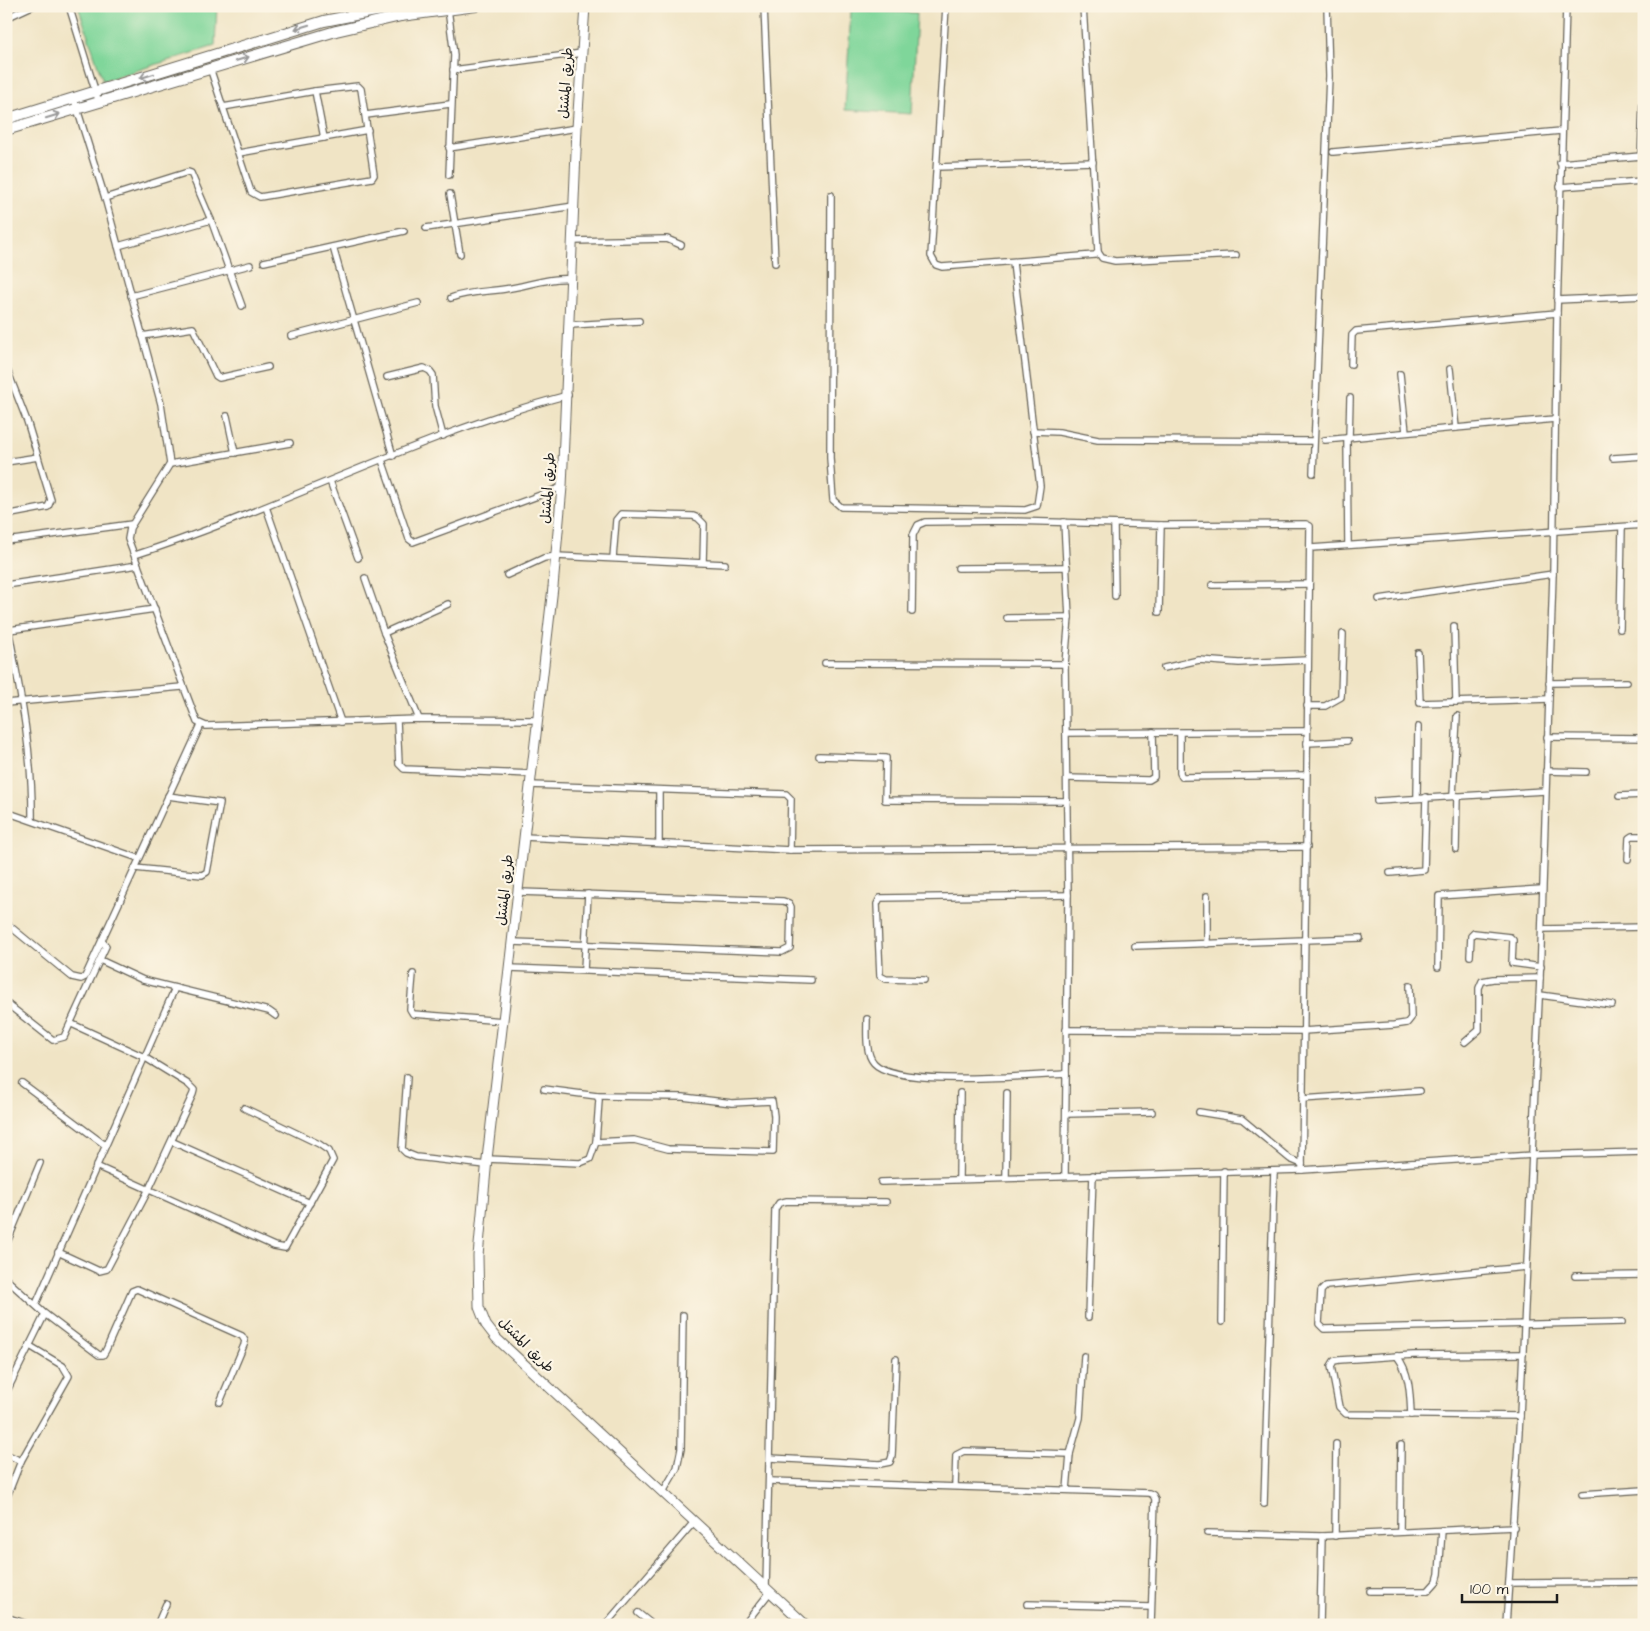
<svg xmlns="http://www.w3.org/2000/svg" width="1650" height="1631" font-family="'Architects Daughter','Playpen Sans Arabic',sans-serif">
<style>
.green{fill:#7fd69a;stroke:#4e795b}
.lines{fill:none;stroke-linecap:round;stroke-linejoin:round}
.street-casing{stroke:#666257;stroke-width:8}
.primary-casing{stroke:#666257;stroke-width:11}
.highway-casing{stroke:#666257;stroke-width:12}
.street{stroke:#fff;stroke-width:5.5}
.primary{stroke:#fff;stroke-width:9}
.highway{stroke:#fff;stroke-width:10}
.oneway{stroke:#999}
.labels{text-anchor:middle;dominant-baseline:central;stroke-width:4.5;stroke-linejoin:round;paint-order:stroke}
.street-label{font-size:14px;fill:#1c1c1c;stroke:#fcf5e5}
</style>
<rect width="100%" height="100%" fill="#fcf5e5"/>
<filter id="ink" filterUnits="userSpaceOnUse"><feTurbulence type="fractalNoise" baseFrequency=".02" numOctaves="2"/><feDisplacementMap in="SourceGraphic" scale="10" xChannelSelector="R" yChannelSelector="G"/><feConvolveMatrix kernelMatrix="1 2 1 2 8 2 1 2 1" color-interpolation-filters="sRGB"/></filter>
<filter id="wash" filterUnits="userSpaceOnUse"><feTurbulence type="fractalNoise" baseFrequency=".0096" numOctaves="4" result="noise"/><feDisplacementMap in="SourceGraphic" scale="20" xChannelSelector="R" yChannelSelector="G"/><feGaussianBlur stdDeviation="1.12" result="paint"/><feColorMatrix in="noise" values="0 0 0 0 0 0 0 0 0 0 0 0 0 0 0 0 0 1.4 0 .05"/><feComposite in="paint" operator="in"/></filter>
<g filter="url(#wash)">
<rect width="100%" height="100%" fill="#f0e4c5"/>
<g class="green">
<path d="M78,6H217L215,46L103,81Z"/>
<path d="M851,10L917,13L912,114L845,110Z"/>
</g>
</g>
<g filter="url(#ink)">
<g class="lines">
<defs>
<g id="street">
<path d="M69,6L99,103"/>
<path d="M764,6L775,263"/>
<path d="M946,6L931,256L936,265L942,267L1095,255L1098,252L1083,6"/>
<path d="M1339,7L1351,6"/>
<path d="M448,9L454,55L449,175"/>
<path d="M6,18L32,6"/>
<path d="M210,68L251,192L260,197L372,178L374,175L361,89L358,86L315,91L223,107"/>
<path d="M453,70L582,53"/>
<path d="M315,91L324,138"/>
<path d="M74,99L105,198L161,404L170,464"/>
<path d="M1643,101L1641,156L1644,165"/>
<path d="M366,115L450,104"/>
<path d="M449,148L577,128"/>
<path d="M1333,152L1561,131"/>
<path d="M239,153L368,130"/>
<path d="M1560,163L1641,156"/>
<path d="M937,167L1093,162"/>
<path d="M1560,187L1642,181"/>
<path d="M450,194L460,254"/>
<path d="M831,195L830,458L833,500L841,507L1025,510L1037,506L1040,486L1013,263"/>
<path d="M105,198L188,172L191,173L211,220L242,306"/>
<path d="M426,228L574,206"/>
<path d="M572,241L667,239L681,245"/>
<path d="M118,246L211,220"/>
<path d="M333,247L393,456"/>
<path d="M1098,252L1102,258L1115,261L1236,255"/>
<path d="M264,262L404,231"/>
<path d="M131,296L250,265"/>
<path d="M451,298C469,291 487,292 505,289C527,286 549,277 571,279"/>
<path d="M1557,300L1644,296"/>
<path d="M570,325L639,321"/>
<path d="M142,336L193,328L216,376L219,378L268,367"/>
<path d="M291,336L418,303"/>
<path d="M1351,364L1352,335L1356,331L1557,313"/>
<path d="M6,367L27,421L51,500L48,507L6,515"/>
<path d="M1450,369L1456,428"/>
<path d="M1400,374L1406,432"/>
<path d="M387,377L424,368L430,371L433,375L435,406L443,436"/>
<path d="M227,416L235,453"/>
<path d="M1033,431L1059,432L1098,440L1314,441"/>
<path d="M1347,438L1348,545"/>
<path d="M1349,438L1350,398"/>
<path d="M1325,440L1555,419"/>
<path d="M290,443L170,464L130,528L128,539L197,722L206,726L419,719L537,720"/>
<path d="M1613,458L1644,456"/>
<path d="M382,460L409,539L413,542L562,487"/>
<path d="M6,462L38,457"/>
<path d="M1313,473L1329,76L1327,6"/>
<path d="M330,481L358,558"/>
<path d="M266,507L341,722"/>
<path d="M1064,522L1069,617L1065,664L1068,895L1065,1175"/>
<path d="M1114,525L1115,596"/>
<path d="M6,541L132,524"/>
<path d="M1311,548L1644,525"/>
<path d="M135,555C281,508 419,434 568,395"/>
<path d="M613,558L616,520L621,514L693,516L698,518L704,524L703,562"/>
<path d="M958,568L1067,567"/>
<path d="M507,575L544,558L556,556L725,564"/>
<path d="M365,578L384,633L419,719"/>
<path d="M6,585L138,565"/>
<path d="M1212,585L1309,584"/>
<path d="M1379,599L1553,574"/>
<path d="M912,612L913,535L918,525L925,522L1007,521L1161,525L1306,524L1310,526L1302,1170"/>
<path d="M1159,612L1161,525"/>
<path d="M6,617C19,685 33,751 32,820"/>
<path d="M1007,618L1069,617"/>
<path d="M1454,626L1456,702"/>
<path d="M1620,629L1622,527"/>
<path d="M9,630L155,609"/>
<path d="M384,633L448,604"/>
<path d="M1418,653L1420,703L1549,699"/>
<path d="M825,663L1065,664"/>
<path d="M1164,668L1199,660L1239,663L1308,660"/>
<path d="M1549,683L1627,682"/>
<path d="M6,703L182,687"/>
<path d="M1307,706H1325L1341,697L1343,634"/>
<path d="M397,721L399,764L404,769L531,774"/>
<path d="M1066,733L1307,731"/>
<path d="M1180,733V773L1182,777L1306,775"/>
<path d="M1547,737L1644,738"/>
<path d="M1307,743L1347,741"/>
<path d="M819,756L886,758L885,800L1067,801"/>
<path d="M1546,771L1586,772"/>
<path d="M1067,778L1149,780L1154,777L1153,732"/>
<path d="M530,785L786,794L791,799L790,850"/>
<path d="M1453,796L1457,716"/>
<path d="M1619,796L1644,795"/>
<path d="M1417,797L1418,727"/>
<path d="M1377,801L1545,791"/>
<path d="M6,812L138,858"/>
<path d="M524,837L790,850L1307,847"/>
<path d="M659,843V790"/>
<path d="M1456,849L1457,796"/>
<path d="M1628,859L1629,838L1632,836H1644"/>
<path d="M135,868L202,875L207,872L220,803L168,796"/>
<path d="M1390,873L1424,870L1426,797"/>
<path d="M1207,896V944"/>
<path d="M6,923L72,977L81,979L85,977L201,725"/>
<path d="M1542,929L1644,927"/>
<path d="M513,942L782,952L790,948L791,907L789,903L783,901L519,892"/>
<path d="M1135,946L1360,938"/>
<path d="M1470,956L1471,936L1474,933L1510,937L1513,940L1512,963L1541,967"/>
<path d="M100,960L143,980L269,1011L276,1016"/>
<path d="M1438,967L1439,896L1542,889"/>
<path d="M510,968L811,980"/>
<path d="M584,970L588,894"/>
<path d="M413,974L410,1009L413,1014L504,1021"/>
<path d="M924,980L886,979L880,976L877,904L880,898L1068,895"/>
<path d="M1540,995L1612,1005"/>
<path d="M6,1003L53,1040L64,1037L106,946L102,941"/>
<path d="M867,1019C867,1032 865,1053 874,1063C896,1088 1031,1075 1066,1074"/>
<path d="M1066,1030L1303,1031L1394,1025L1407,1023L1411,1018L1410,986"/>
<path d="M1465,1042L1479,1030V988L1482,981L1493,979L1540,978"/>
<path d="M407,1077L402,1149L406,1153L416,1157L486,1165"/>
<path d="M22,1083L105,1145"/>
<path d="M1302,1099L1419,1091"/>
<path d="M1199,1112L1242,1119L1290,1159L1302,1164"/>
<path d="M1066,1114L1152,1112"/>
<path d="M173,1142L310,1203"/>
<path d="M596,1142L634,1140L668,1149L773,1152L774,1116L772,1101L732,1103L683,1097L597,1096"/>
<path d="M487,1159L580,1163L590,1159L596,1142L599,1100L597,1096L544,1089"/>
<path d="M96,1166L274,1246L285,1248L333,1160L329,1151L319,1144L244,1108"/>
<path d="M1006,1178L1007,1093"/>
<path d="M959,1179L960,1093"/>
<path d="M881,1182L1302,1170L1533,1155L1644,1152"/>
<path d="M6,1245L40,1163"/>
<path d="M58,1252L99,1271L107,1269L149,1189L193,1094L194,1090L188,1084L144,1057L72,1024"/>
<path d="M1526,1267L1326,1286L1321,1291L1319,1324L1324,1329L1622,1322"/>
<path d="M1575,1276L1644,1275"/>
<path d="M6,1279L45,1314L99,1355H103L106,1350L132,1291L137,1289L242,1336L245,1341L244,1345L220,1402"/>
<path d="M36,1304L175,988"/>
<path d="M1088,1317L1093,1175"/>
<path d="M1222,1322L1224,1171"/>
<path d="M1397,1356C1410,1373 1410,1394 1411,1415"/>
<path d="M6,1393L45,1314"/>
<path d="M1520,1416L1346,1414L1339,1407L1331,1366L1334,1361L1339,1360L1413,1355L1523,1354"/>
<path d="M6,1454L21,1461"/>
<path d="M770,1458L880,1464L890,1462L892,1456L896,1359"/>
<path d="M769,1481L1149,1493L1153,1495L1155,1499L1151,1625"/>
<path d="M955,1486L956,1455L964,1451L1070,1454"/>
<path d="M1067,1490L1070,1454L1080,1418L1084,1356"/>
<path d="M663,1492L677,1468L681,1449L683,1315"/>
<path d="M1582,1494L1644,1490"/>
<path d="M6,1499L21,1461L69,1376L63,1366L30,1346"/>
<path d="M1264,1504L1274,1171"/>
<path d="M1400,1531L1401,1445"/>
<path d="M1207,1533L1322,1536L1514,1527"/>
<path d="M1335,1536L1336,1444"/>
<path d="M1510,1583L1644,1582"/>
<path d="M766,1588L775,1209L779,1203L787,1201L886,1202"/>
<path d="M1370,1591H1428L1437,1581L1439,1574L1442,1530"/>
<path d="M1027,1604L1151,1607"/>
<path d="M638,1613L653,1625"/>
<path d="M6,1617L30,1625"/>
<path d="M1320,1624L1322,1536"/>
<path d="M157,1625L166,1604"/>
<path d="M605,1625L694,1522"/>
<path d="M744,1625L770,1592"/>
<path d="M1506,1625L1520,1416L1540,978L1553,574L1557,313L1566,6"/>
</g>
<path id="primary" d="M585,6L577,128L562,487L553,587L487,1159L478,1256L479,1307L486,1325L496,1338L806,1625"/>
<g id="highway">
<path d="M6,119L324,21L401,6"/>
<path d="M6,130L336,31L401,16L476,6"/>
</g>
</defs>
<use href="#street" class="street-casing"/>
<use href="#primary" class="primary-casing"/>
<use href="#highway" class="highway-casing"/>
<use href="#street" class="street"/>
<use href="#primary" class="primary"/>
<use href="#highway" class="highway"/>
</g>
<defs><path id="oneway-shaft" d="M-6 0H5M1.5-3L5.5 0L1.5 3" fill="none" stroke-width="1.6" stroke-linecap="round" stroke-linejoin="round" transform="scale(1.25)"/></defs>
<g class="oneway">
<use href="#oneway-shaft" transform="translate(302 27) rotate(163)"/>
<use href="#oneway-shaft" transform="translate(242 59) rotate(-17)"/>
<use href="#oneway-shaft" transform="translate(147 76) rotate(162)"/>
<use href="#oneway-shaft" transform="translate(53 116) rotate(-17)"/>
</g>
</g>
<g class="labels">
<g class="street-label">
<text transform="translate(566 83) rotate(-86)">طريق المشتل</text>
<text transform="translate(548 488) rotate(-86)">طريق المشتل</text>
<text transform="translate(505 890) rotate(-84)">طريق المشتل</text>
<text transform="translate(526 1345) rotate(45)">طريق المشتل</text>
</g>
</g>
<rect width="1650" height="1631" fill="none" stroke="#fcf5e5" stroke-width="25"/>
<path d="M1462 1594v8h95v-8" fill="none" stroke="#1c1c1c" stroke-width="2.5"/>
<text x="1470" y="1594" font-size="15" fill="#1c1c1c" stroke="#fcf5e5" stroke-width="4" paint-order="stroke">100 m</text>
</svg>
